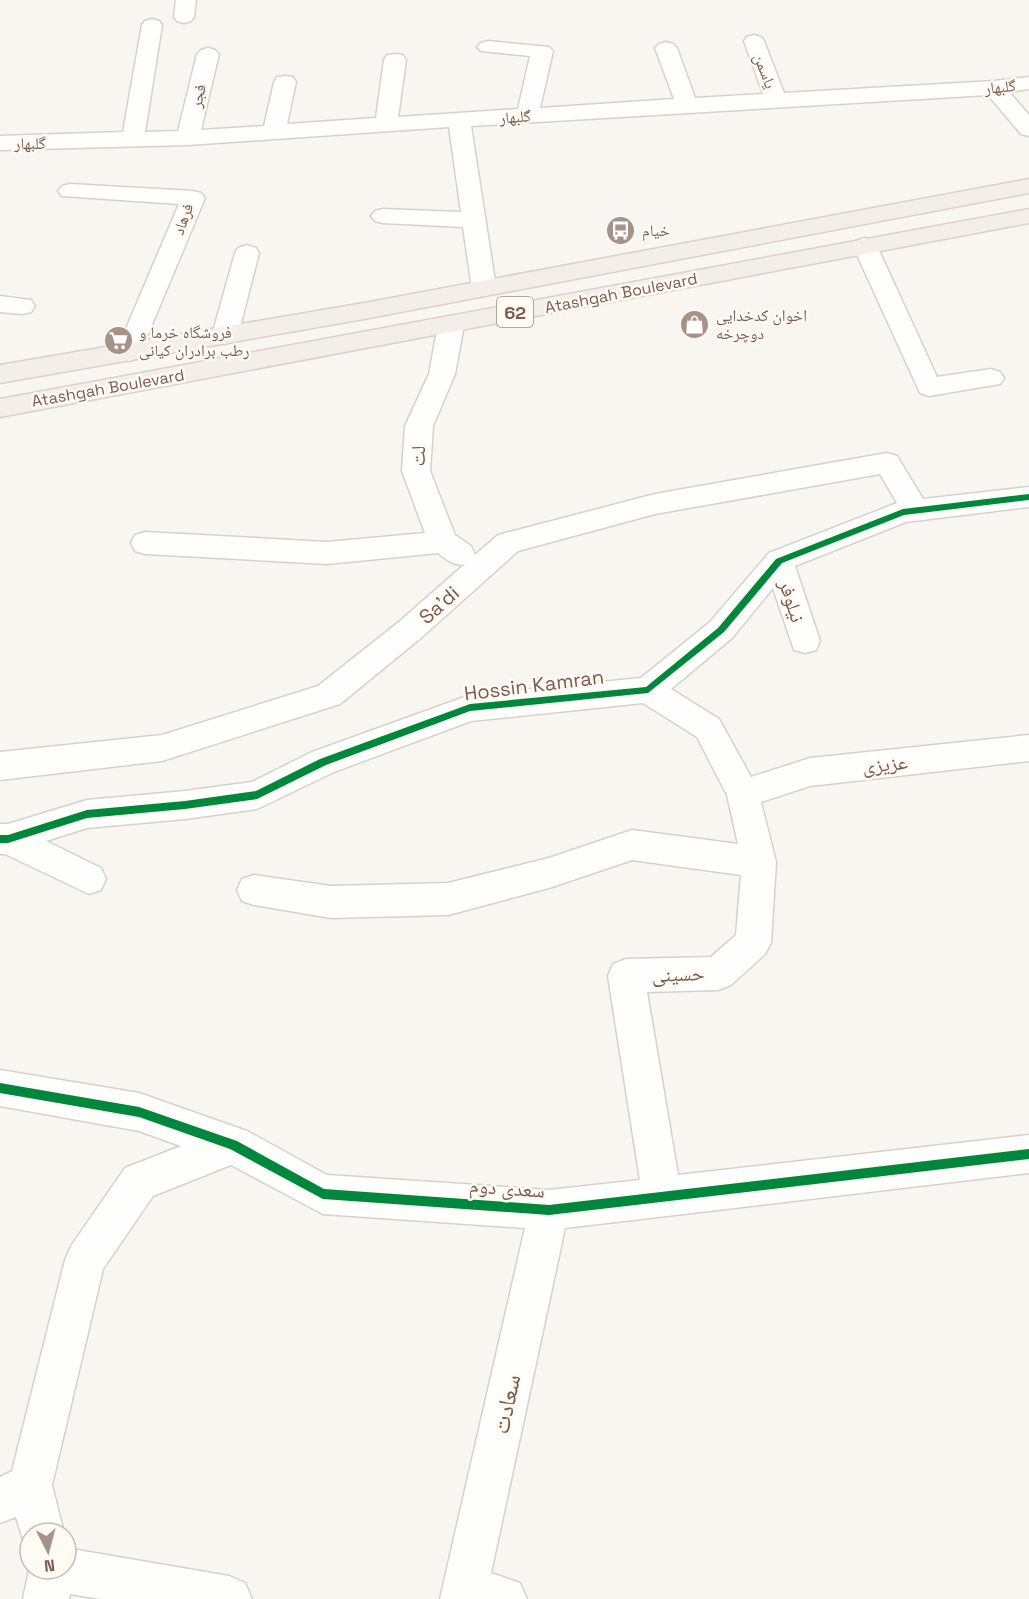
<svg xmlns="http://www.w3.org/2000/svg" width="1029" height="1599" font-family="'Space Grotesk','Noto Naskh Arabic',sans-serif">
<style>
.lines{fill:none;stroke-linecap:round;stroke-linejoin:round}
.minor-casing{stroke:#d7d1cb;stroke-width:3}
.major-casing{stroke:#dad1cc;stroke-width:3}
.minor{fill:#fefefd;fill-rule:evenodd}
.major{fill:#f3eee8;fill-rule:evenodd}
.cycleway-casing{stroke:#fffaf3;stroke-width:4}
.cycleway{fill:#00873e;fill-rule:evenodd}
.labels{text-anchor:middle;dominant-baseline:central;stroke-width:5;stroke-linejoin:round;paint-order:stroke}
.far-street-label{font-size:16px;fill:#7a5c4d;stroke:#fffaf3}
.far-poi-label{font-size:16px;fill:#7a5c4d;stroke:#fffaf3;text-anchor:start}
.shield{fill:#fffaf3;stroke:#a28b7f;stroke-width:1.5}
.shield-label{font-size:18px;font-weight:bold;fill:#7a5c4d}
.street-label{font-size:20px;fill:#7a5c4d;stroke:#fffaf3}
.near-street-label{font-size:24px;fill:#7a5c4d;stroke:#fffaf3}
</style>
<rect width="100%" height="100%" fill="#f9f5f0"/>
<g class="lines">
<defs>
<g id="minor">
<path d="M176,0H196L194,17L191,21L184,23L177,21L174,17Z"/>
<path d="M152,19L159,21L162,25L145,132L178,131L197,54L201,50L208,48L215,50L219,54L201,130L264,126L274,82L277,77L285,76L293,77L296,82L287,124L376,118L384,60L387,55L395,54L403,55L406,60L398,117L518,109L530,56L481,51L477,47L481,43L488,41L549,47L553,51L540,108L674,99L655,48L659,44L666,42L673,44L677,48L695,98L763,94L744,41L747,37L754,35L761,37L764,41L784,93L994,81L1029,77V89L1009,92L1029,115V136L1021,134L988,95L471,126L496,288L493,294L484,296L475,294L472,288L463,227L383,223L375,221L371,216L375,211L383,209L461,212L449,127L188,145L0,150V136L123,132L142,25L145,21Z"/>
<path d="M70,184L193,191L201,193L205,198L138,358L129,361L120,358L116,352L179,204L62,196L58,191L62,186Z"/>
<path d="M865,238L874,241L877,246L937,377L991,369L1000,372L1004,378L1000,384L929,396L920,393L853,246L856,241Z"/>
<path d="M247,245L256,248L259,253L238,335L234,341L225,344L216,341L212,335L235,253L238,248Z"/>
<path d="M0,296L31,300L35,306L31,312L22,314L0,312Z"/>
<path d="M451,317L460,319L464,325L455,374L433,426L430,471L455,535L471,546L475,555L498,535L655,494L887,453L897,456L923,499L1029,487V507L906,522L795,566L820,641L816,650L805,653L794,650L773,588L732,638L671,689L719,719L751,777L810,758L1029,735V761L810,786L761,802L776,862L771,943L765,954L731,985L718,990L647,992L678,1175L1029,1135V1173L565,1228L491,1573L520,1583L527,1599H440L525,1228L323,1214L231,1165L153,1196L103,1269L52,1485L64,1533H30V1550L26,1549L16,1517L0,1523V1477L12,1471L65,1260L71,1246L125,1168L181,1146L139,1131L0,1106V1070L139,1093L247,1131L327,1175L549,1190L640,1180L608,976L613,964L626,959L711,957L736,935L741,875L632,860L549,888L448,915L331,918L254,905L242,901L237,890L242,879L254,875L331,886L448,883L549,858L632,830L738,844L727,795L697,737L643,703L471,721L334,772L257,809L185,819L87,828L46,841L101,868L106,879L101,890L89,894L5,854H0V824H8L87,800L185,791L252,782L312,752L470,695L641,678L710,622L769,553L897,503L880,474L655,514L518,551L422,637L340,704L162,761L0,780V752L162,735L318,686L400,621L465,564C455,567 446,559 438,553L327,564L145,554L135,551L131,543L135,535L145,532L327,542L425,533L402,471L405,426L429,374L438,325L442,319Z"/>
<path d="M66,1548L229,1576L245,1583L252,1599H100L70,1594L69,1599H23L30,1565V1569H66Z"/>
</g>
<g id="major">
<path d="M1029,179V193L364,319L0,383V365L364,303Z"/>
<path d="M1029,209V223L0,417V399Z"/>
</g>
</defs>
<use href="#minor" class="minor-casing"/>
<use href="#major" class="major-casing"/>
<use href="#minor" class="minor"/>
<use href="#major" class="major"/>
<defs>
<g id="cycleway">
<path d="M1029,494V500L904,515L782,563L724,632L648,693L470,711L326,765L257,799L185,809L87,818L8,843H0V835H8L87,810L185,801L256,791L320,759L470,704L646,687L718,628L776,559L903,509Z"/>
<path d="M0,1083L139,1107L237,1141L324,1189L549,1205L1029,1149V1159L549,1215L323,1199L230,1149L139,1117L0,1093Z"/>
</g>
</defs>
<use href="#cycleway" class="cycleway-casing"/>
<use href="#cycleway" class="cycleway"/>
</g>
<defs>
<symbol id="bus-disc" viewBox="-11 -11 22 22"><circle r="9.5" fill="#a69286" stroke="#fffaf3"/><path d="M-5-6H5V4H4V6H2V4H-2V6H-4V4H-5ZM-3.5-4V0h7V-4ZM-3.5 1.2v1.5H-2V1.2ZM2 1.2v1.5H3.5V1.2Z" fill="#fff"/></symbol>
<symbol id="shop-disc" viewBox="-11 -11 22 22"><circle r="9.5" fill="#a69286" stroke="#fffaf3"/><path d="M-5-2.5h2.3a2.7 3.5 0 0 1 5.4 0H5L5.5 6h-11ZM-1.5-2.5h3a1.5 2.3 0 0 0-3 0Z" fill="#fff"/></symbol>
<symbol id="supermarket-disc" viewBox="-11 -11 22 22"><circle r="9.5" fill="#a69286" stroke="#fffaf3"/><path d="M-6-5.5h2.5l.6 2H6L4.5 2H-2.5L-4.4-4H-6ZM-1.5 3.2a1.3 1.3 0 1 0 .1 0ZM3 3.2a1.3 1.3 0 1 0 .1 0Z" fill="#fff"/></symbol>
</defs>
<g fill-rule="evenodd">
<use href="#bus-disc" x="604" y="214" width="33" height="33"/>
<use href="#shop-disc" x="678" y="308" width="33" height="33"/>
<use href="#supermarket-disc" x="102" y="324" width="33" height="33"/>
</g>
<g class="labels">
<g class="far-street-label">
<text transform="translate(765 71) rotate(69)">یاسمن</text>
<text transform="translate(1000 87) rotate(-6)">گلبهار</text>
<text transform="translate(198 96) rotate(-77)">فجر</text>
<text transform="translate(515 117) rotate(-4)">گلبهار</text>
<text x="30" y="143">گلبهار</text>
<text transform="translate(183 219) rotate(-70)">فرهاد</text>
<text transform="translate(621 293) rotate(-11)">Atashgah Boulevard</text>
<text transform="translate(108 388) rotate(-10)">Atashgah Boulevard</text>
</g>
<g class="far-poi-label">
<text x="642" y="230">خیام</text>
<text x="716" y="315">اخوان کدخدایی<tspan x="716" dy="18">دوچرخه</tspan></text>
<text x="139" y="332">فروشگاه خرما و<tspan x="139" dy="18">رطب برادران کیانی</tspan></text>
</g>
<rect class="shield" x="497" y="297" width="36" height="30" rx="4.5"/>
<g class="shield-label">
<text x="515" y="312">62</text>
</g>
<g class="street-label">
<text transform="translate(418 456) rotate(-89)">لت</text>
<text transform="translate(792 601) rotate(72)">نیلوفر</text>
<text transform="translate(439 605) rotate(-42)">Sa'di</text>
<text transform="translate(534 685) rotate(-7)">Hossin Kamran</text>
<text transform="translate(885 764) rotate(-6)">عزیزی</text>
<text transform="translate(678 974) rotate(-2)">حسینی</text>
<text transform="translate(507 1188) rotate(4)">سعدی دوم</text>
</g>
<g class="near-street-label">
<text transform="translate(506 1404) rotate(-78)">سعادت</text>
</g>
</g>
<g transform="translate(48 1551) rotate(174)"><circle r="28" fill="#fffaf3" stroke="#cabbb1" stroke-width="1.5"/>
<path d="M0-4.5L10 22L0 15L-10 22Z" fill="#a69286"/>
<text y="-9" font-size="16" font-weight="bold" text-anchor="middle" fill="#7a5c4d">N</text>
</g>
</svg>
